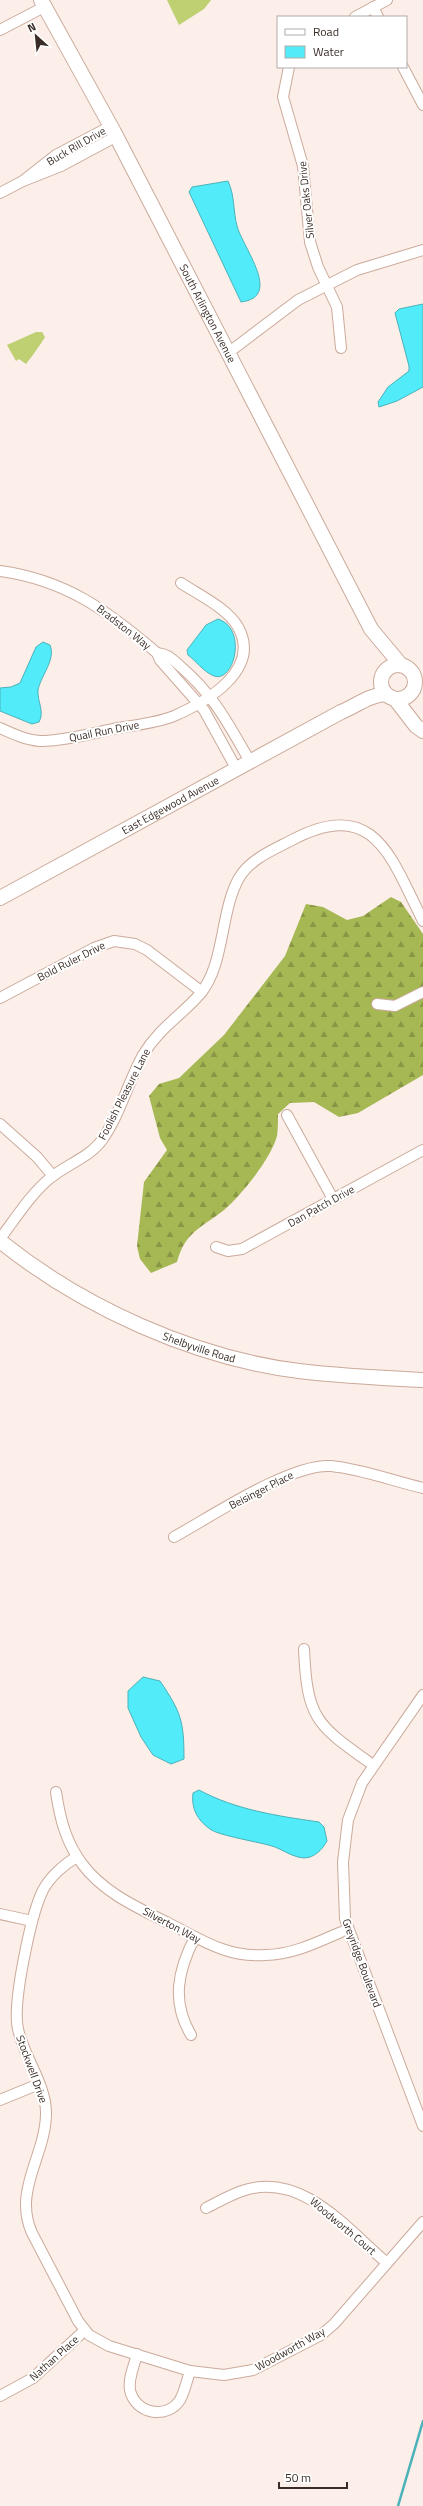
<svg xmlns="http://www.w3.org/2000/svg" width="423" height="2506" font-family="'Titillium Web',sans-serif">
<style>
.forest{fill:url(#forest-firs)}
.park{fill:#bed071}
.water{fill:#52ebf9;stroke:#4ab2ba}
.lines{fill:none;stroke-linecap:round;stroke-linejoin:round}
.stream{stroke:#4ab2ba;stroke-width:2.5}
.street-casing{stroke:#cbaa9b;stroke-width:12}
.secondary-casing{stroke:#cbaa9b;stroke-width:16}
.street{stroke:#fff;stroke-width:10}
.secondary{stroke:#fff;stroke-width:14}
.labels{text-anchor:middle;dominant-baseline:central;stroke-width:4;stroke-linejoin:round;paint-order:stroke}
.street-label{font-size:11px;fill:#392c26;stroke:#fff}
</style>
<defs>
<pattern id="forest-firs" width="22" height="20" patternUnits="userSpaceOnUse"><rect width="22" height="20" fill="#a6b853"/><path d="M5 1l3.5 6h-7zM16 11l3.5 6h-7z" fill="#889645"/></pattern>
</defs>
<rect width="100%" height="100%" fill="#fceee8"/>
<path class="forest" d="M391,897L401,902L423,934V1075L358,1113L339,1117L314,1102L290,1103L278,1114C278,1121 278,1129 277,1136C271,1158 242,1195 224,1210C201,1228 185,1232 177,1262L151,1273L140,1259L137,1246L144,1182L167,1150L160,1138L149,1096L159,1084L179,1078L224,1035L285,956L306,904L323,907L347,920L363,916Z"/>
<g class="park">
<path d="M167,0H211L204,9L179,25Z"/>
<path d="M36,332H42L45,337C43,341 28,362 26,364L19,359L16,361L7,345Z"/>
</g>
<g class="water">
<path d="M228,181C235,196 233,211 237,226C243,248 283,297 241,302L189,192L192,187Z"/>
<path d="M423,304V387L397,401L379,407L378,402L388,387L409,371V366L395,313L399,309Z"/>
<path d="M218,619C249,629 233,687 212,675C203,671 196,661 188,655L187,650L206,625Z"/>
<path d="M43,642L50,645C56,660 41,675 38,690C37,701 45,712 39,722L32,724L0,711V688L11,687L20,683L36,647Z"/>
<path d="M143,1677L160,1681C181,1712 184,1721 184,1759L171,1764L153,1755L141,1737L128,1708V1691Z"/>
<path d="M199,1790C236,1810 278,1816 319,1822L324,1827L327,1841C323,1848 318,1854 310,1857C299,1861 285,1851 275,1847C261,1842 219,1836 210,1829C197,1820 191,1808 193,1793Z"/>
</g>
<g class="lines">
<path class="stream" d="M398,2506L423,2421"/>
<defs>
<g id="street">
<path d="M373,7L378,17"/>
<path d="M355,17L387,0"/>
<path d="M0,30L44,7"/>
<path d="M289,67L283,97L303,166L310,242L318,267L337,307L341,348"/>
<path d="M403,67L423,105"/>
<path d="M111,126L56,155L23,181L61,166L117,136"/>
<path d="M0,193L23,181"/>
<path d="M228,353L298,300L357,270L423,250"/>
<path d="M0,571C66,580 108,611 157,653L160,660L204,710L237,770"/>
<path d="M157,653C168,654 172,659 180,666C215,696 228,724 251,763"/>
<path d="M0,728C13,734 26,740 40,741C66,741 93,733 118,728C136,725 157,723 174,716C206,702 262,670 238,627C227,608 199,595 181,583"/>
<path d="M0,998L94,948L114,941L135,944L147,950L202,992"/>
<path d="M377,1004L395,1006L423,992"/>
<path d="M287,1115L333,1199"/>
<path d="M0,1124L37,1157L53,1176"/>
<path d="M0,1239C15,1219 30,1195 49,1179C65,1165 89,1158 102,1140C120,1115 128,1082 143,1055C159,1028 181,1016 200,994C225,965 220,911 239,878C250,859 273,850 292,840C375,796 391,858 423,921"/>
<path d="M216,1247L228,1251L242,1249L423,1150"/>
<path d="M174,1537C212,1516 291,1463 331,1466C362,1469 393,1481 423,1488"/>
<path d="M304,1649C307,1720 317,1725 373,1765"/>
<path d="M423,1695L362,1783L348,1820L343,1862L345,1919L423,2126"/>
<path d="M56,1792C60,1819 66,1843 83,1865C105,1894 139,1908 170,1924C188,1933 204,1943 222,1949C236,1954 251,1956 265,1955C294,1955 322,1940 348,1929"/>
<path d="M77,1857C64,1864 50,1877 43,1890C31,1914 12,2004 18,2029C24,2058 47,2085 46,2115C45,2156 13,2191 32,2233L78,2321L89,2335L109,2346L190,2371L224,2375L253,2370L321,2335L334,2324L423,2222"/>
<path d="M0,1914L32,1921"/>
<path d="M191,2035C171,2001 178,1970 195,1937"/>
<path d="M0,2100L39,2084"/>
<path d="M206,2208C218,2202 230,2195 242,2191C301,2170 347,2229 387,2263"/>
<path d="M137,2354C134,2366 128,2379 130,2390C135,2414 167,2420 180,2400C185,2391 187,2380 190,2371"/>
<path d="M0,2396L33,2378L85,2330"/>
</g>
<g id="secondary">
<path id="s1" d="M41,0L114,132L371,629L401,665"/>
<circle cx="398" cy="682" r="17"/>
<path d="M396,700L416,726L423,731"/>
<path id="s2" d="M0,898L341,712C356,706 369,695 386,694"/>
<path id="s3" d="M0,1241C82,1307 194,1358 299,1371C340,1376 382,1378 423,1380"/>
</g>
</defs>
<use href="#street" class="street-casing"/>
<use href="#secondary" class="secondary-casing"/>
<use href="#street" class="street"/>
<use href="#secondary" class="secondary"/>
</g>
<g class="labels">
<g class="street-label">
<text transform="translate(76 146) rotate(-30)">Buck Rill Drive</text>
<text transform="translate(306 200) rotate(-96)">Silver Oaks Drive</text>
<text stroke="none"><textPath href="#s1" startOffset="355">South Arlington Avenue</textPath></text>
<text transform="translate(124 627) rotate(38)">Bradston Way</text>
<text transform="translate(104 731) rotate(-11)">Quail Run Drive</text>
<text stroke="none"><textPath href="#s2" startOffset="194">East Edgewood Avenue</textPath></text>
<text transform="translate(71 961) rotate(-27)">Bold Ruler Drive</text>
<text transform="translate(124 1094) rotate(-63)">Foolish Pleasure Lane</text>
<text transform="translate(321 1206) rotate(-29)">Dan Patch Drive</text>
<text stroke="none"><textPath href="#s3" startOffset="227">Shelbyville Road</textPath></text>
<text transform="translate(261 1490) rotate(-27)">Beisinger Place</text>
<text transform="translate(172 1925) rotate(28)">Silverton Way</text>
<text transform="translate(362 1963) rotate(70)">Greyridge Boulevard</text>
<text transform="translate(32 2069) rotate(70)">Stockwell Drive</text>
<text transform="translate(343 2226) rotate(40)">Woodworth Court</text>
<text transform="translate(290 2349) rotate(-29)">Woodworth Way</text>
<text transform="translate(54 2358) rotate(-42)">Nathan Place</text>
</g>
</g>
<rect x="277" y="16" width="130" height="52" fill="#ffffff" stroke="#b0aba8"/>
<rect x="285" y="29" width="20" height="6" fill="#ffffff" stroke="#b0aba8"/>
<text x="313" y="36" font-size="12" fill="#392c26">Road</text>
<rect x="285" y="46" width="20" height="12" fill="#52ebf9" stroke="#b0aba8"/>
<text x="313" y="56" font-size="12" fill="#392c26">Water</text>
<g transform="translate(36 36) rotate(333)" stroke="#ffffff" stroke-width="3" paint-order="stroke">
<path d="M0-3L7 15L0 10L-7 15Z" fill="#392c26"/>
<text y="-6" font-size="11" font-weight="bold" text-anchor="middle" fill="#392c26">N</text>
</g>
<path d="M279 2482v6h68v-6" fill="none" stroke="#392c26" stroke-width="2"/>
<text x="285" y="2482" font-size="12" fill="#392c26" stroke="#ffffff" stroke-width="3" paint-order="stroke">50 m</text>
</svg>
